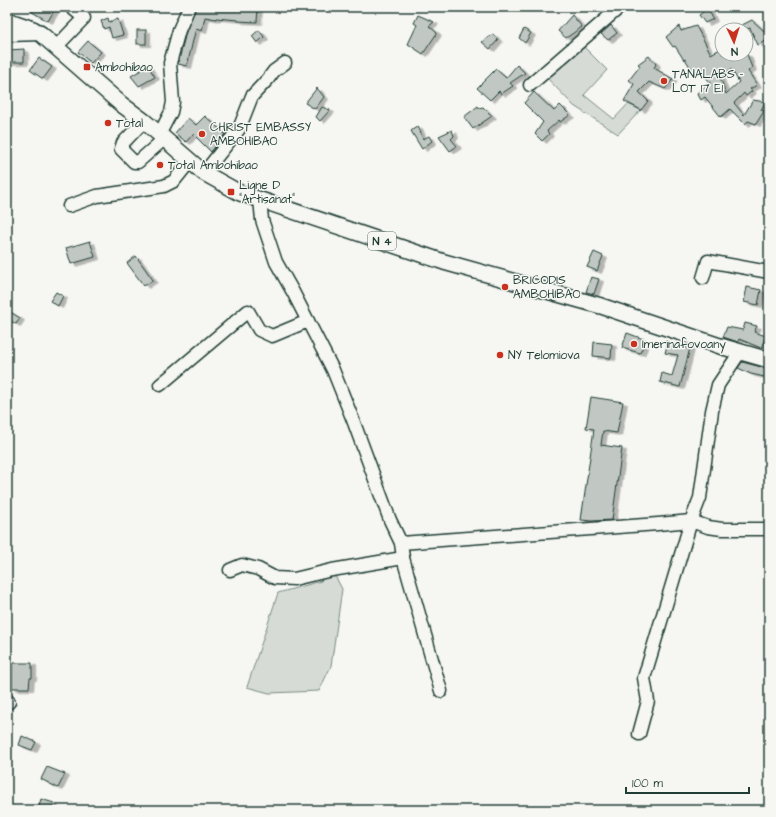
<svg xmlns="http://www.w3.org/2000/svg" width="776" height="817" font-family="'Architects Daughter',sans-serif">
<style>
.green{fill:#d6dbd6;stroke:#7a8c85}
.building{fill:#c1c8c3;stroke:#1f3d34;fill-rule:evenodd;filter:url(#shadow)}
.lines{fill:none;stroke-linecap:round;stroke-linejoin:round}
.minor-casing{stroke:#1f3d34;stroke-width:15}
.major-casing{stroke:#1f3d34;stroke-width:18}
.minor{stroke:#f6f6f2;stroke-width:12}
.major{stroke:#f6f6f2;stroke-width:15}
.poi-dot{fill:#c8321e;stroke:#f6f6f2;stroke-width:1.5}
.labels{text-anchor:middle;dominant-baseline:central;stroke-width:3;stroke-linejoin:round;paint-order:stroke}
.shield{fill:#f6f6f2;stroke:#60746d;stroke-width:1}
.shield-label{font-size:11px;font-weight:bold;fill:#1f3d34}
.poi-label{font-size:12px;fill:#1f3d34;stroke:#f6f6f2;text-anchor:start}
</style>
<defs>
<filter id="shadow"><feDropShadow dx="4.5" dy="2.5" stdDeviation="0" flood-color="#0004"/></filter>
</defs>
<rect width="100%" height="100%" fill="#f6f6f2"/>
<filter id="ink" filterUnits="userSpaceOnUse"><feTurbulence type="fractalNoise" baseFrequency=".025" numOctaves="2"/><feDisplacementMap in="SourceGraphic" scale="8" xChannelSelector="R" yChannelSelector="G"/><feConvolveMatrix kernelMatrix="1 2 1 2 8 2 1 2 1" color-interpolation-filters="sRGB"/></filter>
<g filter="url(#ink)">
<g class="green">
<path d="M581,44L607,70L584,95L614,119L628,104L641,110L618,134L574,106L547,78Z"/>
<path d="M332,570L342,589L331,666L319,691L269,693L247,687L278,593L321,581Z"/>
</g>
<g class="building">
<path d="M35,7H51L55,9L48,21L32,12Z"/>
<path d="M196,7H258L257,22L238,21V20L216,18V19L205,17L202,31L196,29L195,32L187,66L178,64L186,32Z"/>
<path d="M708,8L713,19L705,23L699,15Z"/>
<path d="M418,15L434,22L429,26L437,33L423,54L408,44L417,25L414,23Z"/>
<path d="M572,15L582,27L566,38L558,31Z"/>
<path d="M108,18L109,22L118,19L123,35L112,38L109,27L104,29L101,21Z"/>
<path d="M752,20L763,30L769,39L758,45L750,28L743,30L740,26Z"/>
<path d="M611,25L617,33L608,40L601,34Z"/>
<path d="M679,26L681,31L696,26L711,54L722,48V54H747L752,68L748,71L757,85L750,89L752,91L746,96L744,93L734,103L744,115L753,100L765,102L761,110L764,111L756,124L748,121L745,124L730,109L721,117L705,97L701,100L697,93L708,84L711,83L699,70L694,73L685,59L684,60L675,46L673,47L666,37ZM731,69L739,82L726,94L720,77Z"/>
<path d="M524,29L531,33L525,43L519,38Z"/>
<rect x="137" y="30" width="9" height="14"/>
<path d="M259,30L264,37L257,43L252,36Z"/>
<path d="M493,34L498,40L490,49L482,42Z"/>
<path d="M88,41L101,52L91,63L78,52Z"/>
<path d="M24,49V62H9V50Z"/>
<path d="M649,56L656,64L654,68L673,79L665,89L649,82L639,92L648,101L641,110L624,101L634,84L629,80L640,66L638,64Z"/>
<path d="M39,58L52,67L43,79L30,70Z"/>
<path d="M517,65L525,73L510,83L513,86L501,94L499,91L490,100L477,88L496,69L506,78Z"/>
<path d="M148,66L155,77L139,86L131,76Z"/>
<path d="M317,88L324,97L315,109L305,103Z"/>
<path d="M534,92L554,111L560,105L570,115L560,122L559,120L547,131L549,134L542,141L535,134L543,122L524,103Z"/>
<path d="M478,106L479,108L483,107L492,116L473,129L464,117Z"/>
<path d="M322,107L330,110L320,121L316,117Z"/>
<path d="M205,116L225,134L211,152L193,134L186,142L175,133L188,118L196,125Z"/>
<path d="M418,126L423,139L429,136L432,141L422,149L411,131Z"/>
<path d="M452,130L454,136L451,139L457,146L450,151L439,136Z"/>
<path d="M90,241L95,257L71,264L66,248Z"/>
<path d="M594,252L603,256L597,271L587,267Z"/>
<path d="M136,256L153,280L144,286L127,263Z"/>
<path d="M591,277L599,279L594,294L586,292Z"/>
<path d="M747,287L761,290L758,305L744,302Z"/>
<path d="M56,292L63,296L58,306L50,301Z"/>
<path d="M7,310L20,318L16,324L7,319Z"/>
<path d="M745,323L757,326L754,332L766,336L761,348L739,339L738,342L723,337L727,327L743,330Z"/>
<path d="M627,333L646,340L640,353L622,348Z"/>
<path d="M594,342L612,344L611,358L593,356Z"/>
<path d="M668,343L690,348L680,387L660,382L662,373L672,376L678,355L665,353Z"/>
<path d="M742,362L769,369V378L751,374L738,368Z"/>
<path d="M591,397L623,402L617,433L603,431L601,445L622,448L612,520L592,521L581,520L594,429L586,428Z"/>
<path d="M12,663H32V678H30L29,688H12Z"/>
<path d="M22,736L36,742L32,750L19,745Z"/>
<path d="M47,767L65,774L58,788L41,779Z"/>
<path d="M41,799L54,803L52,810H38Z"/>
</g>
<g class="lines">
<defs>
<g id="minor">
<path d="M7,35L41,34"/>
<path d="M56,47L84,18L71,7"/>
<path d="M530,85L620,7"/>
<path d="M144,121L123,143L121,149L134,162H138L164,139"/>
<path d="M159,135L171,112L173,102L170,63L179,30L189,7"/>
<path d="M204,173L239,129L252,96L268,79L274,71L285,63"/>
<path d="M260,199L262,220L276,262L293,292L333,370L353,420L390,520L401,543L403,558L441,691"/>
<path d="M69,206L97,196L164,186L174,181L190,161"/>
<path d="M703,278L708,261L769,272"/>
<path d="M160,385L248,311L259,330L272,336L308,321"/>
<path d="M401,543L658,524L691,521L708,527L722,529H769"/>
<path d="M230,570L242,565L258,569L275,578L294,579L332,570L403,558"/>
<path d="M7,700L9,702"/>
<path d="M639,734L648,701L644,678L691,521L700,498L712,411L718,385L740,352"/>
</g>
<path id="major" d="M7,20L33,29L41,34L121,104L144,121L204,173L240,193L444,262L601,306L720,346L769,360"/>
</defs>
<use href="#minor" class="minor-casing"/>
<use href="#major" class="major-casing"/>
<use href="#minor" class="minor"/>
<use href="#major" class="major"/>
</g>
</g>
<g class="poi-dot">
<rect x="83" y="63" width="8" height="8" rx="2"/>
<circle cx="664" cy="81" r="4"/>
<circle cx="108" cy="123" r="4"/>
<circle cx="202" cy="134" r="4"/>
<circle cx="160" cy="165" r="4"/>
<rect x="227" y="188" width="8" height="8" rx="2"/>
<circle cx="505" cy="287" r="4"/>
<circle cx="634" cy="344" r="4"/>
<circle cx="500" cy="355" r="4"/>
</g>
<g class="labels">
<rect class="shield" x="368" y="232" width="28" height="18" rx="3"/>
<g class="shield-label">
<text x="382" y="241">N 4</text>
</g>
<g class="poi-label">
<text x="95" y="67">Ambohibao</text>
<text x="672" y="74">TANALABS -<tspan x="672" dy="14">LOT 17 E1</tspan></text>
<text x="116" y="123">Total</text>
<text x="210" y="127">CHRIST EMBASSY<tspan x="210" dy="14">AMBOHIBAO</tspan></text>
<text x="168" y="165">Total Ambohibao</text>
<text x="239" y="185">Ligne D<tspan x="239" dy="14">"Artisanat"</tspan></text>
<text x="513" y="280">BRICODIS<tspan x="513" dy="14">AMBOHIBAO</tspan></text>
<text x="642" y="344">Imerinafovoany</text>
<text x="508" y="355">NY Telomiova</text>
</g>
</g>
<rect width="776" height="817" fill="none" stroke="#f6f6f2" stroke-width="24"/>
<rect x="12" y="12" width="752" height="793" fill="none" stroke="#1f3d34" stroke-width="1.5" filter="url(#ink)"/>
<g transform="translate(734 42) rotate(176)"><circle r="19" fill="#f6f6f2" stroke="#a0aca6"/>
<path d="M0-3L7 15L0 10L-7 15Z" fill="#c8321e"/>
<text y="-6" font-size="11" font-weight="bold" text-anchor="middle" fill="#1f3d34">N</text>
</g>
<path d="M626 787v6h123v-6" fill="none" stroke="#1f3d34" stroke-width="2"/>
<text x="632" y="787" font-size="12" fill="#1f3d34" stroke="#f6f6f2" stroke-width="3" paint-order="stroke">100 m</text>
</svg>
